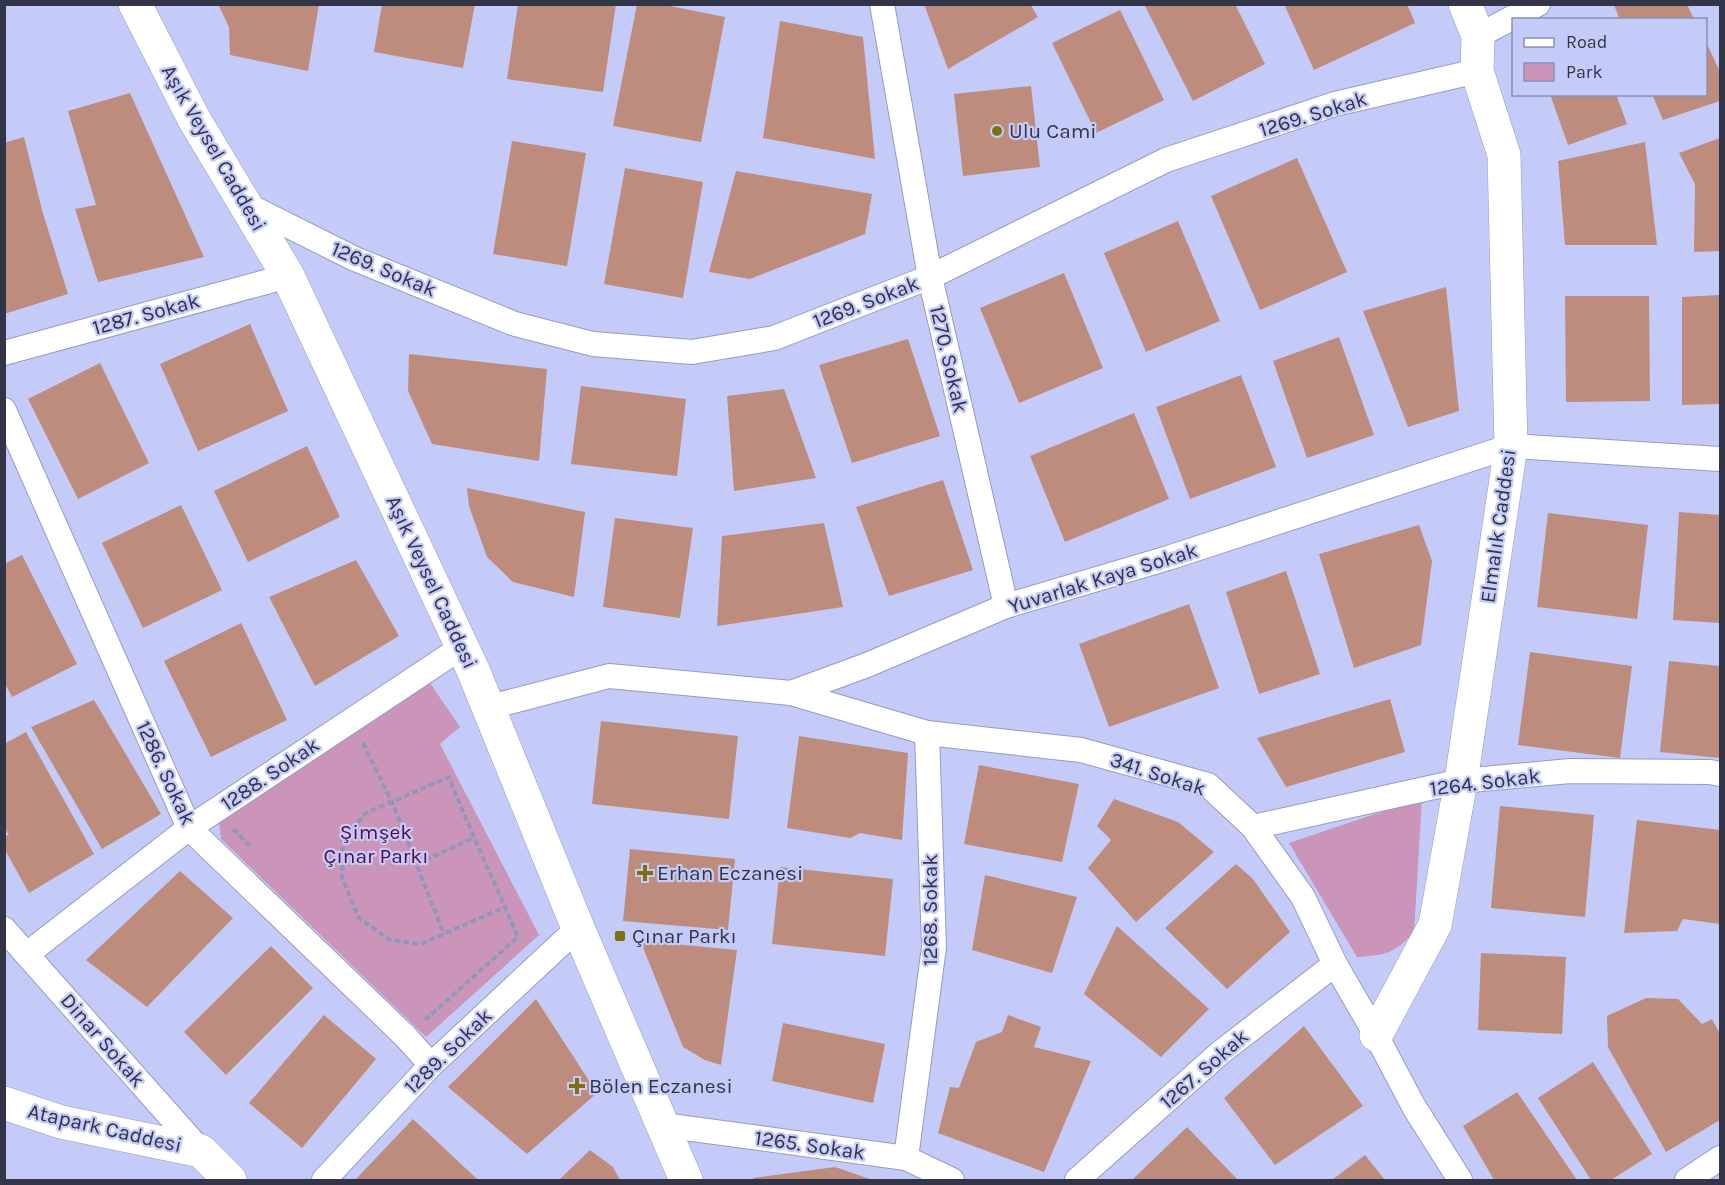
<svg xmlns="http://www.w3.org/2000/svg" width="1725" height="1185" font-family="Karla,sans-serif">
<style>
.green{fill:#cb94b9}
.building{fill:#bd8c7c}
.lines{fill:none;stroke-linecap:round;stroke-linejoin:round}
.street-casing{stroke:#959ac7;stroke-width:26}
.secondary-casing{stroke:#959ac7;stroke-width:34}
.path{stroke:#9196ba;stroke-width:4;stroke-dasharray:6 3;stroke-linecap:butt}
.street{stroke:#fff;stroke-width:24}
.secondary{stroke:#fff;stroke-width:33}
.poi-dot{fill:#7f700f;stroke:#c5cbf9;stroke-width:2}
.labels{text-anchor:middle;dominant-baseline:central;stroke-width:4.5;stroke-linejoin:round;paint-order:stroke}
.street-label{font-size:21px;fill:#323447;stroke:#c5cbf9}
.poi-label{font-size:21px;fill:#323447;stroke:#c5cbf9;text-anchor:start}
.park-label{font-size:21px;fill:#530a43;stroke:#c5cbf9}
</style>
<rect width="100%" height="100%" fill="#c5cbf9"/>
<g class="green">
<path d="M430,683L460,727L440,744L539,935L426,1037L221,839L219,822Z"/>
<path d="M1422,798L1414,932C1394,954 1386,955 1357,957L1289,843Z"/>
</g>
<g class="building">
<path d="M218,4H319L308,71L230,55L229,27Z"/>
<path d="M382,4H475L463,68L374,52Z"/>
<path d="M518,4H616L603,92L507,79Z"/>
<path d="M637,4H660L725,17L701,142L613,126Z"/>
<path d="M924,4H1030L1038,17L948,69Z"/>
<path d="M1144,4H1235L1265,64L1193,101Z"/>
<path d="M1284,4H1407L1415,23L1314,70Z"/>
<path d="M1617,4H1687L1694,20H1620L1614,5Z"/>
<path d="M1120,10L1164,100L1096,133L1052,43Z"/>
<path d="M780,21L863,37L875,159L763,138Z"/>
<path d="M1706,42L1720,72V101L1663,120L1652,94H1706Z"/>
<path d="M1031,86L1040,167L963,176L954,94Z"/>
<path d="M130,93L204,257L98,282L75,209L96,205L68,111Z"/>
<path d="M1550,94H1616L1627,124L1568,145Z"/>
<path d="M24,137L42,210L68,294L4,314V143Z"/>
<path d="M1720,138V251L1694,252L1695,184L1679,153Z"/>
<path d="M512,141L586,153L567,266L493,254Z"/>
<path d="M1645,142L1657,245H1565L1558,161Z"/>
<path d="M1297,158L1347,272L1260,310L1211,196Z"/>
<path d="M625,168L703,182L683,298L604,284Z"/>
<path d="M736,171L872,194L865,234L750,279L709,272Z"/>
<path d="M1178,221L1220,321L1146,352L1104,253Z"/>
<path d="M1064,273L1103,368L1019,403L980,308Z"/>
<path d="M1446,287L1459,411L1408,427L1363,311Z"/>
<path d="M1720,295V404L1682,405V297Z"/>
<path d="M1565,296H1649L1650,401L1566,402Z"/>
<path d="M250,324L288,411L198,451L160,364Z"/>
<path d="M1339,337L1374,435L1307,458L1273,361Z"/>
<path d="M908,339L940,436L852,463L819,365Z"/>
<path d="M409,354L547,369L539,461L432,444L408,391Z"/>
<path d="M100,363L149,463L78,499L28,399Z"/>
<path d="M1241,375L1276,467L1190,499L1156,407Z"/>
<path d="M581,386L686,399L677,476L571,464Z"/>
<path d="M784,389L816,478L734,491L727,396Z"/>
<path d="M1134,413L1169,499L1065,542L1030,456Z"/>
<path d="M307,446L340,517L248,562L214,491Z"/>
<path d="M943,480L973,570L889,596L856,507Z"/>
<path d="M467,488L585,512L574,597L513,582L487,557L469,506Z"/>
<path d="M181,505L222,590L143,628L102,543Z"/>
<path d="M1679,512L1720,515V623L1673,620Z"/>
<path d="M1548,513L1648,525L1637,619L1537,607Z"/>
<path d="M615,518L693,528L680,618L603,607Z"/>
<path d="M824,523L843,607L717,626L722,536Z"/>
<path d="M1419,525L1432,561L1421,645L1354,668L1319,554Z"/>
<path d="M22,555L77,664L12,697L4,682V564Z"/>
<path d="M356,560L399,636L315,686L269,597Z"/>
<path d="M1286,571L1320,674L1259,694L1226,592Z"/>
<path d="M1189,604L1219,688L1109,727L1079,644Z"/>
<path d="M241,623L287,720L211,757L164,661Z"/>
<path d="M1530,652L1632,666L1620,758L1518,745Z"/>
<path d="M1669,661L1720,666V758L1660,752Z"/>
<path d="M1390,699L1405,752L1286,787L1257,738Z"/>
<path d="M94,700L161,814L102,849L31,727Z"/>
<path d="M601,721L738,736L729,819L592,804Z"/>
<path d="M26,732L94,854L29,893L4,848V836L9,835L4,827V744Z"/>
<path d="M799,736L908,753L902,840L860,833L850,838L787,828Z"/>
<path d="M979,765L1079,784L1062,862L964,844Z"/>
<path d="M1114,799L1178,822L1214,852L1136,922L1088,868L1111,840L1097,826Z"/>
<path d="M1500,806L1594,815L1585,917L1491,908Z"/>
<path d="M1637,820L1720,830V924L1683,919L1677,931L1624,933Z"/>
<path d="M630,849L735,859L728,930L623,921Z"/>
<path d="M1236,864L1253,879L1290,932L1227,989L1165,928Z"/>
<path d="M780,867L893,879L885,956L772,944Z"/>
<path d="M180,871L233,918L147,1007L86,960Z"/>
<path d="M985,875L1077,897L1052,973L972,950Z"/>
<path d="M1117,926L1209,1009L1161,1057L1084,994Z"/>
<path d="M643,941L737,950L721,1065L705,1060L683,1047L644,950Z"/>
<path d="M271,946L313,988L226,1075L184,1032Z"/>
<path d="M1481,953L1566,957L1562,1034L1478,1030Z"/>
<path d="M1646,998L1678,999L1702,1024L1712,1019L1720,1034V1120L1666,1152L1608,1047L1607,1016Z"/>
<path d="M536,999L597,1093L527,1154L448,1087Z"/>
<path d="M324,1015L376,1059L302,1148L249,1103Z"/>
<path d="M1008,1015L1041,1027L1034,1047L1091,1061L1044,1172L938,1133L950,1087L959,1088L976,1042L1002,1032Z"/>
<path d="M783,1023L885,1044L873,1103L772,1081Z"/>
<path d="M1304,1026L1363,1106L1275,1165L1224,1098Z"/>
<path d="M1593,1062L1652,1154L1611,1180H1591L1538,1098Z"/>
<path d="M1517,1092L1577,1180H1494L1463,1126Z"/>
<path d="M413,1119L478,1180H355Z"/>
<path d="M1187,1127L1238,1180H1132Z"/>
<path d="M590,1150L613,1167L620,1180H559Z"/>
<path d="M1365,1155L1385,1180H1332Z"/>
<path d="M835,1167L873,1180H754L753,1178Z"/>
</g>
<g class="lines">
<defs>
<g id="street">
<path d="M882,4L930,277L1006,606"/>
<path d="M1478,36L1538,4"/>
<path d="M247,205L355,259L515,324L593,344L692,352L774,338L930,277L1166,160L1335,104L1477,71"/>
<path d="M4,353L288,276"/>
<path d="M4,410L189,828L405,1036L431,1065"/>
<path d="M791,693L927,733L1081,750L1208,785L1253,827L1303,897L1335,964L1376,1035L1414,1107L1460,1180"/>
<path d="M490,707L609,676L791,693L867,665L1006,606L1168,558L1511,446L1720,459"/>
<path d="M1253,827L1461,781L1570,771L1710,772L1720,774"/>
<path d="M4,929L201,1151"/>
<path d="M27,954L189,828L462,647"/>
<path d="M663,1125L906,1158L952,1180"/>
<path d="M906,1158L934,947L927,733"/>
<path d="M324,1180L431,1065L578,928"/>
<path d="M1077,1180L1220,1053L1335,964"/>
<path d="M1687,1180L1720,1158"/>
</g>
<g id="secondary">
<path d="M135,4L194,119L288,276L473,670L578,928L686,1180"/>
<path d="M1376,1035L1435,925L1461,781L1511,446L1504,155L1477,71L1478,36L1465,4"/>
<path d="M4,1103L61,1122L201,1151L230,1180"/>
</g>
</defs>
<use href="#street" class="street-casing"/>
<use href="#secondary" class="secondary-casing"/>
<g class="path">
<path d="M363,743L392,802L444,934"/>
<path d="M233,829L251,847"/>
<path d="M417,864L473,838"/>
<path d="M425,1020L518,937C495,883 470,831 449,777L366,813L343,839L342,878L359,918L390,940L421,944L505,907"/>
</g>
<use href="#street" class="street"/>
<use href="#secondary" class="secondary"/>
</g>
<g class="poi-dot">
<circle cx="997" cy="131" r="6"/>
<path d="M642 864h6v6h6v6h-6v6h-6v-6h-6v-6h6z"/>
<rect x="614" y="930" width="12" height="12" rx="3"/>
<path d="M574 1077h6v6h6v6h-6v6h-6v-6h-6v-6h6z"/>
</g>
<g class="labels">
<g class="street-label">
<text transform="translate(1313 114) rotate(-17)">1269. Sokak</text>
<text transform="translate(214 148) rotate(60)">Aşık Veysel Caddesi</text>
<text transform="translate(384 269) rotate(23)">1269. Sokak</text>
<text transform="translate(866 302) rotate(-21)">1269. Sokak</text>
<text transform="translate(146 314) rotate(-15)">1287. Sokak</text>
<text transform="translate(949 359) rotate(77)">1270. Sokak</text>
<text transform="translate(1498 526) rotate(-82)">Elmalık Caddesi</text>
<text transform="translate(1103 578) rotate(-17)">Yuvarlak Kaya Sokak</text>
<text transform="translate(432 582) rotate(65)">Aşık Veysel Caddesi</text>
<text transform="translate(166 773) rotate(65)">1286. Sokak</text>
<text transform="translate(270 774) rotate(-34)">1288. Sokak</text>
<text transform="translate(1158 774) rotate(18)">341. Sokak</text>
<text transform="translate(1485 782) rotate(-7)">1264. Sokak</text>
<text transform="translate(930 910) rotate(-90)">1268. Sokak</text>
<text transform="translate(103 1040) rotate(49)">Dinar Sokak</text>
<text transform="translate(448 1051) rotate(-44)">1289. Sokak</text>
<text transform="translate(1204 1069) rotate(-41)">1267. Sokak</text>
<text transform="translate(105 1128) rotate(13)">Atapark Caddesi</text>
<text transform="translate(810 1145) rotate(8)">1265. Sokak</text>
</g>
<g class="poi-label">
<text x="1009" y="131">Ulu Cami</text>
<text x="657" y="873">Erhan Eczanesi</text>
<text x="632" y="936">Çınar Parkı</text>
<text x="589" y="1086">Bölen Eczanesi</text>
</g>
<g class="park-label">
<text x="376" y="832">Şimşek<tspan x="376" dy="24">Çınar Parkı</tspan></text>
</g>
</g>
<rect width="1725" height="1185" fill="none" stroke="#323447" stroke-width="12"/>
<rect x="1512" y="18" width="195" height="78" fill="#c5cbf9" stroke="#8a8fb2" stroke-width="1.5"/>
<rect x="1524" y="38" width="30" height="9" fill="#ffffff" stroke="#8a8fb2" stroke-width="1.5"/>
<text x="1566" y="48" font-size="18" fill="#323447">Road</text>
<rect x="1524" y="63" width="30" height="18" fill="#cb94b9" stroke="#8a8fb2" stroke-width="1.5"/>
<text x="1566" y="78" font-size="18" fill="#323447">Park</text>
</svg>
